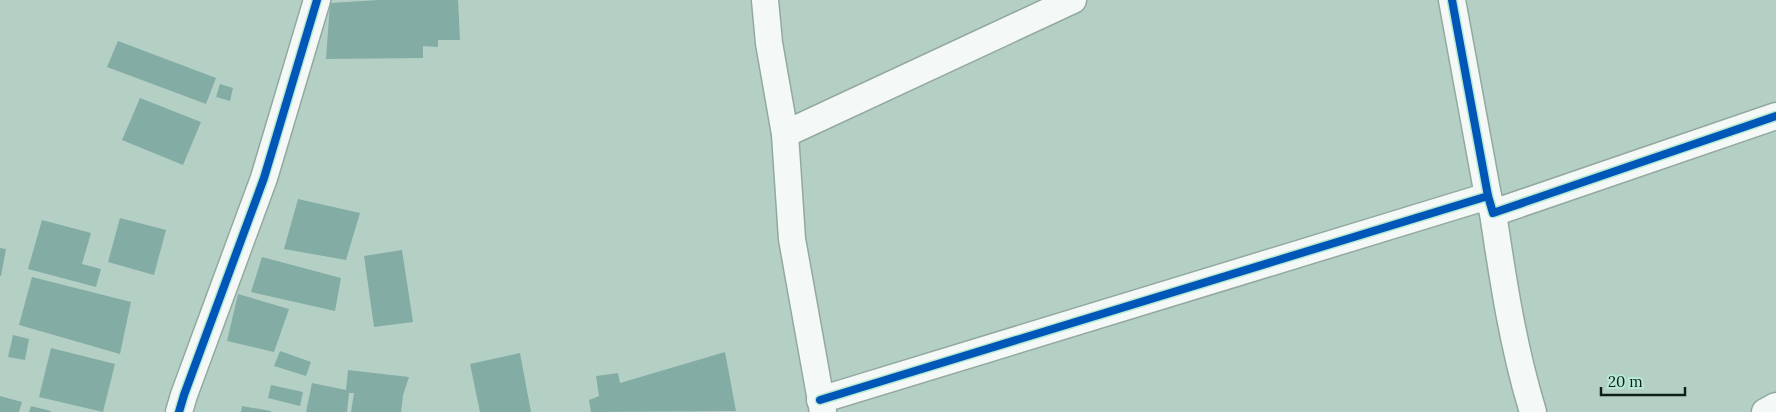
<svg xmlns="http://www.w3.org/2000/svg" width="1776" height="412" font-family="Lora,serif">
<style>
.building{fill:#83aca5}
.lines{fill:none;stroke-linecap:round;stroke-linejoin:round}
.street-casing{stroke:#93a9a0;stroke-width:29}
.street{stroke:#f4f8f6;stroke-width:26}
.cycleway-casing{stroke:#b6e8d3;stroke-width:11}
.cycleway{stroke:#0057b8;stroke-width:8}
</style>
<rect width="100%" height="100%" fill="#b4d0c4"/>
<g class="building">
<path d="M379,0H458L460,40H438V47L423,46V58L326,59L330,3Z"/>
<path d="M118,41L216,78L206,104L107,67Z"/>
<path d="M220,84L233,88L230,101L216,97Z"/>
<path d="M140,98L201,122L183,165L122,140Z"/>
<path d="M298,199L360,213L346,260L284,249Z"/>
<path d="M120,218L166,230L154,275L108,262Z"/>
<path d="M42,220L91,233L82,264L101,269L96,287L28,269Z"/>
<path d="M0,248L6,249L1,276H0Z"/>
<path d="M402,250L413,322L374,327L364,256Z"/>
<path d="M262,257L341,278L335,311L251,292Z"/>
<path d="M32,277L131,302L120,354L19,325Z"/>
<path d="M238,294L289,309L274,352L227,341Z"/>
<path d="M13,335L29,339L25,360L8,357Z"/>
<path d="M51,348L115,364L103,412L39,397Z"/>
<path d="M280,351L311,362L306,376L274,366Z"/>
<path d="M725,352L736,411L591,412L589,400L599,396L596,376L618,373L620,383Z"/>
<path d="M520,353L531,412H480L470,364Z"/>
<path d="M348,370L409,377L403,395L401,412H351L354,393H349L347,412H306L312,383L346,390Z"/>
<path d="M271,385L303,392L300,406L268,398Z"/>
<path d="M0,396L22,402L19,412H0Z"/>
<path d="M31,406L51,411V412H29Z"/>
<path d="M242,406L271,411V412H241Z"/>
</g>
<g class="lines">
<defs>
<g id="street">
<path d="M765,0L769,43L785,134L792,239L823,412"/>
<path d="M1452,0L1488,196L1493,213L1776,116"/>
<path d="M785,134L1073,0"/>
<path d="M1493,213C1503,280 1513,347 1533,412"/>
<path d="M820,400L1488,196"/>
<path d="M179,412L184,395L264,178L317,0"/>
<path d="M1765,412L1776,406"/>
</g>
</defs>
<use href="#street" class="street-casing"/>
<use href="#street" class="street"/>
<defs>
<g id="cycleway">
<path d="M1452,0L1488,196L1493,213L1776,116"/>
<path d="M820,400L1488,196"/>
<path d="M179,412L184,395L264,178L317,0"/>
</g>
</defs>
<use href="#cycleway" class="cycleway-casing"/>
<use href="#cycleway" class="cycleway"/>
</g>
<path d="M1601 387v8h84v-8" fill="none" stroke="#0c2019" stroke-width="2.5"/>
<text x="1608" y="387" font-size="15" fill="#0c2019" stroke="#b6e8d3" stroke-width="4" paint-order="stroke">20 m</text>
</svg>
